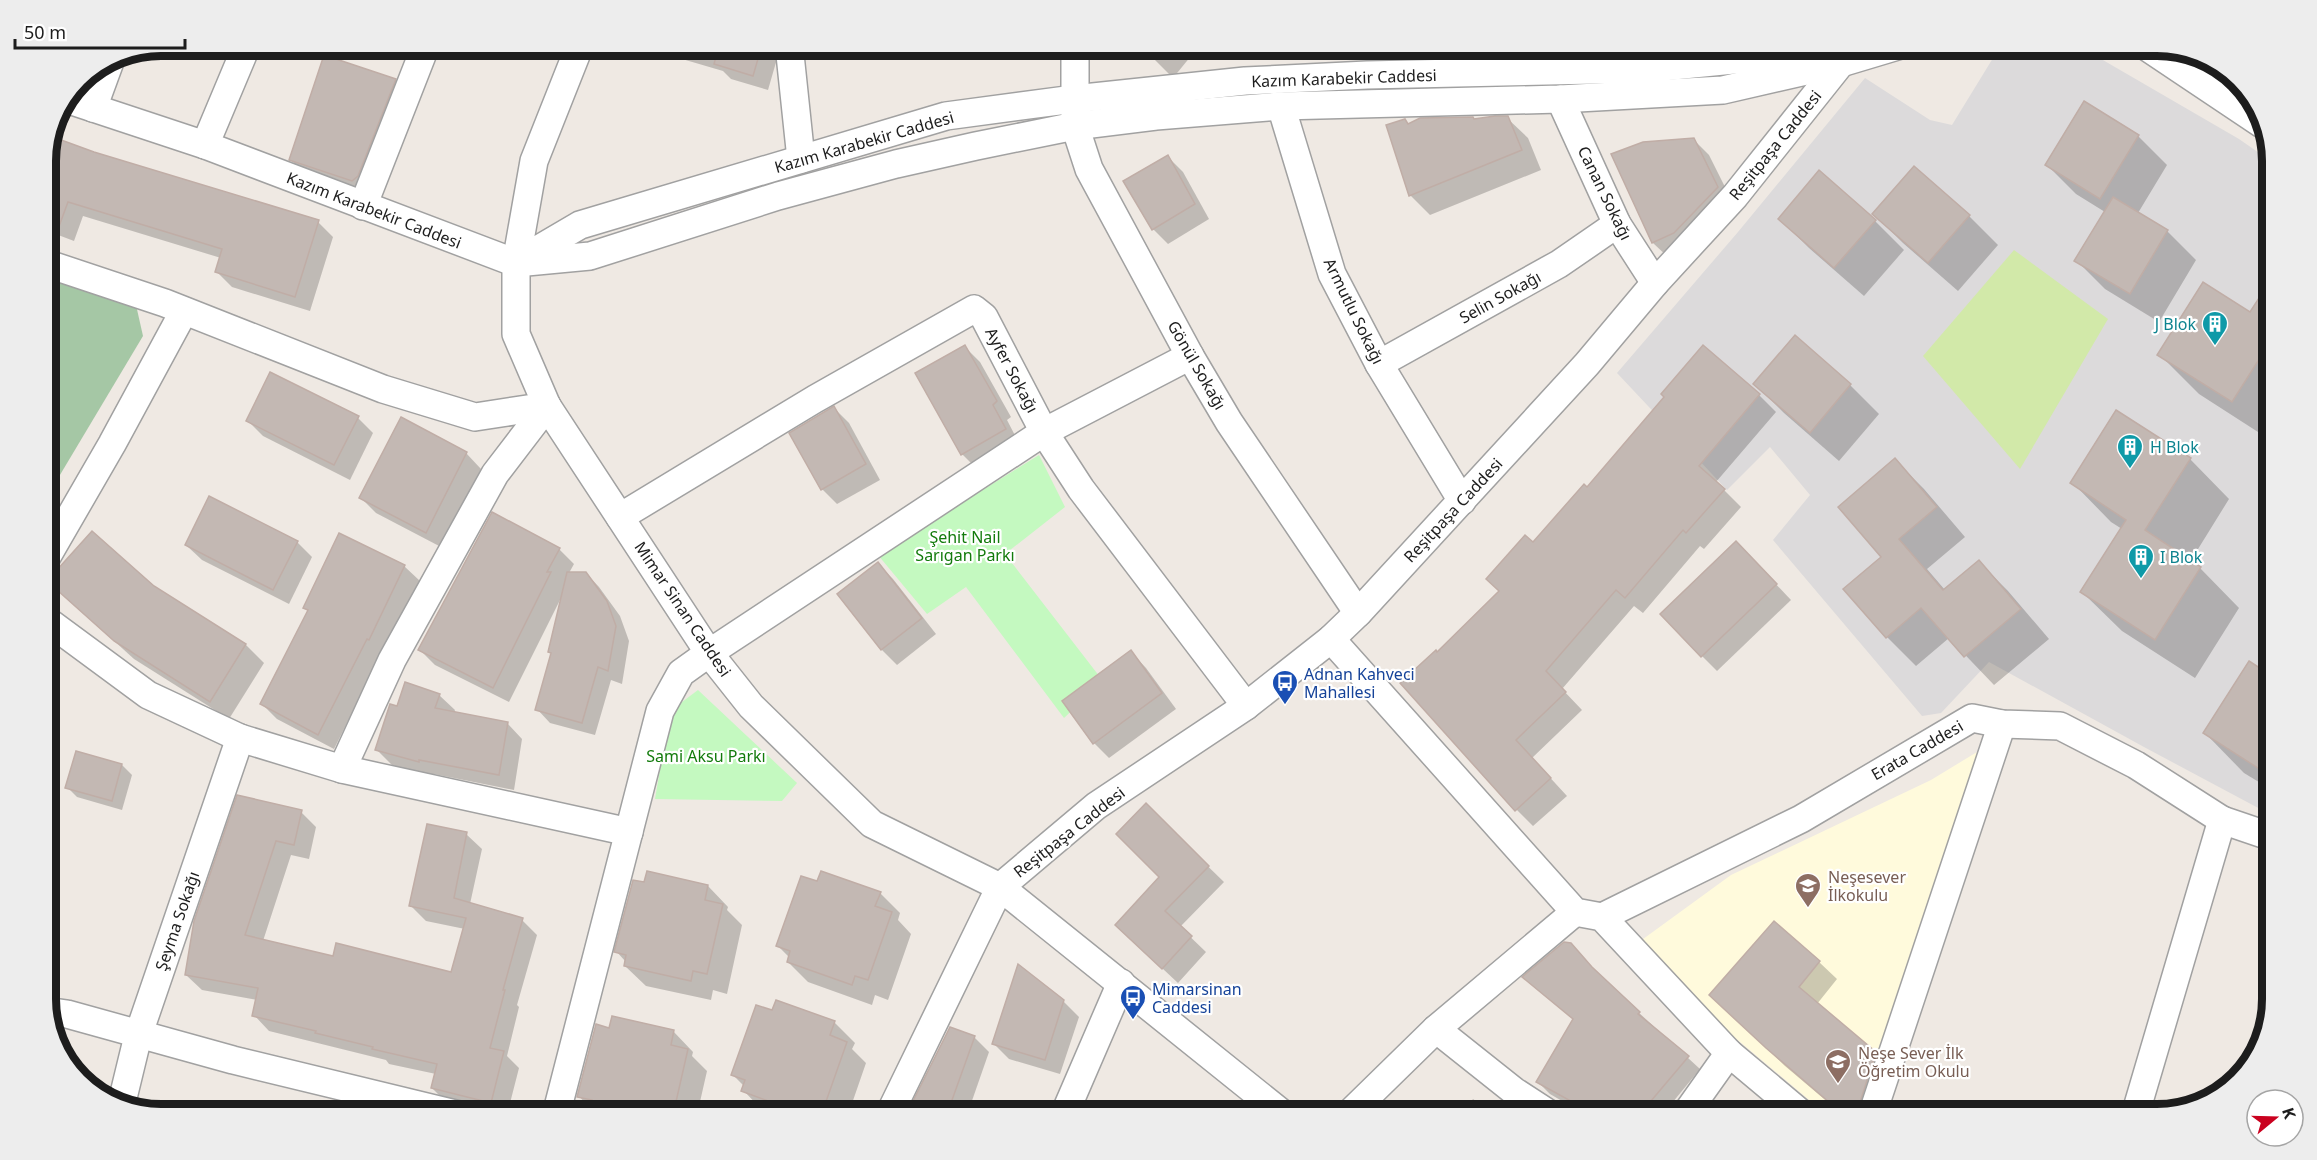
<svg xmlns="http://www.w3.org/2000/svg" width="2317" height="1160" font-family="'Noto Sans',sans-serif">
<style>
.residential{fill:#dcdadb}
.education{fill:#fffadc}
.grass{fill:#d2e9a9}
.cemetery{fill:#a5c7a5}
.park{fill:#c4f9c0}
.shadow{fill:#0003}
.building{fill:#c3b8b3;stroke:#c0ada6;stroke-width:1.5}
.lines{fill:none;stroke-linecap:round;stroke-linejoin:round}
.minor-casing{stroke:#a1a1a1;stroke-width:30}
.minor{stroke:#fff;stroke-width:27}
.labels{text-anchor:middle;dominant-baseline:central;stroke-width:4.5;stroke-linejoin:round;paint-order:stroke}
.street-label{font-size:16px;fill:#1d1d1d;stroke:#fff}
.culture-label{font-size:16px;fill:#0d838f;stroke:#fff;text-anchor:start}
.park-label{font-size:16px;fill:#137b0c;stroke:#fff}
.transit-label{font-size:16px;fill:#164399;stroke:#fff;text-anchor:start}
.education-label{font-size:16px;fill:#785e54;stroke:#fff;text-anchor:start}
.rim{fill:none;stroke:#1d1d1d;stroke-width:8}
</style>
<rect width="100%" height="100%" fill="#efe9e3"/>
<path class="residential" d="M2001,45H2077L2239,139L2272,162V812L2262,810L2144,747L1989,662L1941,713L1922,716L1773,540L1810,495L1770,447L1727,490L1617,373L1738,232L1865,78L1930,120L1952,125Z"/>
<path class="education" d="M1977,752L1963,808L1862,1115H1827L1727,1031L1639,942L1731,875L1931,780Z"/>
<path class="grass" d="M2014,250L2108,319L2020,469L1923,356Z"/>
<path class="cemetery" d="M45,269L136,305L143,336L45,500Z"/>
<g class="park">
<path d="M1039,455L1065,507L1005,554L1103,681L1064,718L966,587L927,614L878,555Z"/>
<path d="M698,690L797,783L782,801L655,799L670,711Z"/>
</g>
<g class="shadow">
<path d="M656,45H781L768,90L731,79L723,71L665,54Z"/>
<path d="M1140,45H1200L1173,78Z"/>
<path d="M129,51L127,56L118,58L82,99L69,101L79,79L117,54Z"/>
<path d="M395,80L415,100L378,197L311,180L291,160Z"/>
<path d="M1507,118L1528,138L1541,170L1430,215L1410,195L1404,120L1409,125Z"/>
<path d="M2138,136L2167,165L2138,213L2167,231L2196,260L2159,322L2105,289L2076,260L2105,212L2076,194L2047,165Z"/>
<path d="M52,138L93,153L318,222L333,237L310,311L232,287L217,272L221,258L83,216L74,241L45,230V153Z"/>
<path d="M1693,139L1709,155L1733,203L1669,258L1653,243L1613,155Z"/>
<path d="M1168,157L1183,172L1209,219L1168,244L1153,229Z"/>
<path d="M1914,168L1969,216L1998,245L1958,291L1903,243L1874,214Z"/>
<path d="M1780,219L1875,221L1904,250L1864,296L1809,248Z"/>
<path d="M2272,281V441L2199,394L2159,354L2251,314Z"/>
<path d="M1795,337L1850,385L1879,414L1839,461L1784,413L1755,384Z"/>
<path d="M965,347L980,362L1011,417L1007,420L1020,445L978,470L962,454L917,373Z"/>
<path d="M1759,395L1776,412L1716,482L1741,507L1704,549L1700,546L1643,613L1634,606L1562,689L1582,710L1532,758L1567,796L1533,826L1516,809L1437,654L1500,592L1533,544L1587,489Z"/>
<path d="M834,408L849,423L880,480L837,504L822,489Z"/>
<path d="M358,418L373,433L350,480L263,436L248,421Z"/>
<path d="M466,453L481,469L441,547L376,513L361,498Z"/>
<path d="M2190,459L2229,499L2190,562L2200,568L2239,608L2195,678L2122,631L2082,592L2122,529L2111,522L2072,482Z"/>
<path d="M1895,460L1924,489L1965,537L1927,569L1945,590L1979,562L2008,591L2049,639L1994,685L1949,638L1916,666L1887,637L1883,557Z"/>
<path d="M297,542L312,557L289,604L202,560L186,545Z"/>
<path d="M559,549L574,564L569,573H586L599,587L620,616L629,641L622,684L611,680L595,735L550,723L537,709L553,654L561,598L509,702L435,665L420,650Z"/>
<path d="M1751,558L1791,600L1717,671L1702,656Z"/>
<path d="M878,564L893,579L936,634L897,665L882,650L839,595Z"/>
<path d="M404,566L420,581L385,654L382,653L334,749L277,719L262,704L309,612L305,608Z"/>
<path d="M153,587L246,645L264,663L229,719L134,659L68,599Z"/>
<path d="M1131,652L1146,668L1176,709L1109,758L1094,743Z"/>
<path d="M2272,678V790L2244,773L2205,733Z"/>
<path d="M439,695L455,710L454,713L507,723L522,739L514,790L434,774V777L392,765L377,750Z"/>
<path d="M122,765L132,775L122,810L77,797L67,787Z"/>
<path d="M1146,806L1224,882L1180,927L1206,952L1178,983L1132,940L1161,877Z"/>
<path d="M301,812L316,827L309,859L291,855L263,941L334,958L452,974L465,929L426,921L411,906L466,834L482,849L470,904L522,920L537,935L517,1005L519,1007L507,1056L519,1068L507,1115H496L447,1103L432,1088L436,1074L389,1064L386,1060L269,1031L254,1015L257,1000L202,990L186,975L196,921Z"/>
<path d="M818,883L880,893L900,913L898,920L911,934L888,1000L875,995L872,1005L808,982L788,962L790,958L777,945Z"/>
<path d="M708,886L728,907L727,910L742,925L727,994L713,990L711,1000L646,986L625,966L626,962L616,951Z"/>
<path d="M1819,962L1837,979L1817,1004L1893,1071L1879,1115H1843L1785,1066L1729,1012Z"/>
<path d="M1599,976L1700,1069L1663,1114L1664,1115H1586L1550,1094L1538,1082L1574,1020L1525,977Z"/>
<path d="M1063,1001L1079,1017L1060,1074L1009,1059L994,1044Z"/>
<path d="M773,1012L834,1022L855,1043L852,1049L866,1063L848,1115H775L763,1111L743,1090L745,1087L732,1074Z"/>
<path d="M611,1029L673,1031L693,1052L692,1056L707,1071L697,1115H613L602,1113L604,1115H595L579,1096Z"/>
<path d="M974,1037L989,1052L967,1115H929L915,1101Z"/>
<path d="M1473,1099L1496,1115H1461Z"/>
</g>
<g class="building">
<path d="M719,45H762L753,76L714,64Z"/>
<path d="M324,55L396,79L358,176L352,181L289,160Z"/>
<path d="M2084,101L2139,135L2100,199L2045,165Z"/>
<path d="M1495,116H1508L1522,150L1409,196L1386,125L1405,119L1408,124L1420,118L1473,117L1474,119Z"/>
<path d="M53,137L94,152L319,220L295,297L215,272L222,249L68,202L51,248H45V153Z"/>
<path d="M1694,138L1718,187L1674,233L1652,243L1611,154L1643,142Z"/>
<path d="M1168,155L1195,204L1152,230L1123,181Z"/>
<path d="M1914,166L1970,215L1928,263L1872,214Z"/>
<path d="M1819,170L1876,220L1834,268L1778,219Z"/>
<path d="M2113,197L2168,230L2130,294L2074,261Z"/>
<path d="M2272,278V339L2232,402L2157,355L2203,282L2250,312Z"/>
<path d="M1795,335L1851,384L1810,433L1753,384Z"/>
<path d="M965,345L997,401L993,405L1006,429L961,455L915,373Z"/>
<path d="M1703,345L1760,394L1699,466L1725,489L1686,533L1683,530L1625,598L1616,590L1546,671L1566,692L1516,740L1551,778L1515,811L1400,683L1436,650L1437,652L1499,591L1486,579L1525,535L1533,542L1584,484L1587,487L1664,397L1661,394Z"/>
<path d="M270,372L359,416L334,465L246,421Z"/>
<path d="M834,406L866,464L821,490L789,433Z"/>
<path d="M2116,410L2191,458L2145,530L2201,567L2155,640L2080,592L2126,520L2070,483Z"/>
<path d="M401,417L467,452L426,533L359,498Z"/>
<path d="M1895,458L1937,507L1899,539L1943,590L1979,560L2021,609L1964,657L1921,608L1886,638L1843,589L1881,557L1838,507Z"/>
<path d="M209,496L298,541L273,590L185,545Z"/>
<path d="M492,512L560,548L547,572H551L493,688L418,650Z"/>
<path d="M92,531L154,586L246,644L210,702L114,641L47,581Z"/>
<path d="M339,533L405,565L369,640L367,639L318,735L260,704L308,610L303,608Z"/>
<path d="M1736,541L1777,584L1701,657L1660,614Z"/>
<path d="M878,562L922,618L881,650L837,594Z"/>
<path d="M567,572H586L607,601L616,626L608,671L598,667L582,723L535,710L551,653L548,652Z"/>
<path d="M1131,650L1162,693L1093,744L1062,701Z"/>
<path d="M2249,661L2272,676V777L2203,733Z"/>
<path d="M405,682L440,694L435,708L508,722L499,775L419,760V762L375,750L390,704L397,706Z"/>
<path d="M76,751L122,764L112,801L65,788Z"/>
<path d="M237,795L302,810L294,845L276,841L245,935L333,956L336,943L451,972L466,918L409,906L427,824L467,832L454,898L523,918L503,990H505L490,1048L504,1051L491,1103L431,1088L437,1064L372,1049L373,1047L315,1033L316,1031L252,1016L258,988L185,975L194,921Z"/>
<path d="M1146,803L1209,866L1165,911L1192,936L1162,969L1115,925L1159,877L1116,834Z"/>
<path d="M647,871L708,885L705,900L723,904L707,974L693,971L691,981L624,966L626,955L614,952L633,880L644,882Z"/>
<path d="M821,871L881,892L875,906L892,912L868,980L855,976L852,985L787,962L790,951L776,946L801,876L817,881Z"/>
<path d="M1774,921L1820,961L1799,987L1876,1052L1856,1115H1844L1766,1048L1709,995Z"/>
<path d="M1564,942L1571,943L1592,967L1640,1012L1638,1014L1689,1056L1651,1101L1654,1102L1645,1115H1596L1536,1082L1573,1019L1522,977Z"/>
<path d="M1018,964L1064,1000L1045,1060L992,1044Z"/>
<path d="M776,1000L835,1021L830,1035L847,1042L823,1110L810,1105L806,1115L741,1091L745,1080L731,1075L756,1005L772,1010Z"/>
<path d="M612,1016L674,1030L671,1045L688,1049L673,1115H606L589,1111L592,1100L577,1097L596,1024L609,1028Z"/>
<path d="M950,1027L975,1036L947,1114L913,1101Z"/>
</g>
<g class="lines">
<defs>
<g id="minor">
<path d="M580,45L534,161L516,263V334L547,406L709,653L751,706L872,824L1000,887L1284,1115"/>
<path d="M789,45L801,159"/>
<path d="M1075,45V126L1089,169L1190,356L1229,422L1358,613"/>
<path d="M2144,45L2262,124"/>
<path d="M1560,99L1617,224L1655,283"/>
<path d="M69,100L205,145L516,263L590,256L778,196L896,164L976,146L1075,126L1156,116L1281,106L1560,99L1723,90L1841,63L1901,45"/>
<path d="M1281,106L1332,274L1379,364L1462,501"/>
<path d="M93,108L112,56"/>
<path d="M205,145L247,45"/>
<path d="M363,206L426,45"/>
<path d="M522,259L580,225L946,116L1074,99L1245,81L1367,75L1642,69L1754,58L1810,45"/>
<path d="M45,263L165,303L383,389L475,417L547,406"/>
<path d="M1379,364L1559,264L1617,224"/>
<path d="M620,517L815,399L974,309L984,317L1044,432L1081,489L1246,706"/>
<path d="M45,560L112,444L184,311"/>
<path d="M45,619L148,695L240,738L342,769L629,832"/>
<path d="M1331,639L1575,912L1602,917L1729,1053L1803,1115"/>
<path d="M342,769L392,660L495,474L547,406"/>
<path d="M1602,917L1801,819L1972,718L2002,724L2060,726L2136,765L2222,820L2272,837"/>
<path d="M46,1011L67,1014L233,1060L460,1115"/>
<path d="M1436,1029L1514,1091L1551,1115"/>
<path d="M121,1106L138,1036L240,738"/>
<path d="M556,1115L660,711L681,673L709,653L1044,432L1190,356"/>
<path d="M889,1115L1000,887L1096,806L1246,706L1331,639L1358,613L1587,364L1655,283L1735,196L1841,63"/>
<path d="M1064,1115L1121,983"/>
<path d="M1348,1115L1436,1029L1575,912"/>
<path d="M1685,1115L1729,1053"/>
<path d="M1872,1115L2002,724"/>
<path d="M2135,1115L2222,820"/>
</g>
</defs>
<use href="#minor" class="minor-casing"/>
<use href="#minor" class="minor"/>
</g>
<defs>
<symbol id="building-pin" viewBox="-11 -11 22 30"><path d="M0 17L-7.5 6A9.5 9.5 0 1 1 7.5 6Z" fill="#0f9aa8" stroke="#fff"/><path d="M-4-6H4V6H1V3H-1V6H-4ZM-2.5-4.3h1.7v1.8h-1.7ZM.8-4.3h1.7v1.8H.8ZM-2.5-1h1.7V.8h-1.7ZM.8-1h1.7V.8H.8Z" fill="#fff"/></symbol>
<symbol id="bus-pin" viewBox="-11 -11 22 30"><path d="M0 17L-7.5 6A9.5 9.5 0 1 1 7.5 6Z" fill="#1a4fb4" stroke="#fff"/><path d="M-5-6H5V4H4V6H2V4H-2V6H-4V4H-5ZM-3.5-4V0h7V-4ZM-3.5 1.2v1.5H-2V1.2ZM2 1.2v1.5H3.5V1.2Z" fill="#fff"/></symbol>
<symbol id="school-pin" viewBox="-11 -11 22 30"><path d="M0 17L-7.5 6A9.5 9.5 0 1 1 7.5 6Z" fill="#8d6e63" stroke="#fff"/><path d="M0-5L7-2L0 1L-7-2ZM-4 1L0 2.5L4 1V4Q0 6-4 4Z" fill="#fff"/></symbol>
</defs>
<g fill-rule="evenodd">
<use href="#building-pin" x="2200" y="309" width="30" height="40"/>
<use href="#building-pin" x="2115" y="432" width="30" height="40"/>
<use href="#building-pin" x="2126" y="542" width="30" height="40"/>
<use href="#bus-pin" x="1270" y="668" width="30" height="40"/>
<use href="#school-pin" x="1793" y="871" width="30" height="40"/>
<use href="#bus-pin" x="1118" y="983" width="30" height="40"/>
<use href="#school-pin" x="1823" y="1047" width="30" height="40"/>
</g>
<g class="labels">
<g class="street-label">
<text transform="translate(1344 78) rotate(-2)">Kazım Karabekir Caddesi</text>
<text transform="translate(864 142) rotate(-16)">Kazım Karabekir Caddesi</text>
<text transform="translate(1775 145) rotate(-51)">Reşitpaşa Caddesi</text>
<text transform="translate(1605 193) rotate(64)">Canan Sokağı</text>
<text transform="translate(374 210) rotate(21)">Kazım Karabekir Caddesi</text>
<text transform="translate(1500 297) rotate(-29)">Selin Sokağı</text>
<text transform="translate(1354 311) rotate(64)">Armutlu Sokağı</text>
<text transform="translate(1197 365) rotate(60)">Gönül Sokağı</text>
<text transform="translate(1012 370) rotate(62)">Ayfer Sokağı</text>
<text transform="translate(1453 510) rotate(-47)">Reşitpaşa Caddesi</text>
<text transform="translate(683 609) rotate(56)">Mimar Sinan Caddesi</text>
<text transform="translate(1917 750) rotate(-30)">Erata Caddesi</text>
<text transform="translate(1069 832) rotate(-38)">Reşitpaşa Caddesi</text>
<text transform="translate(177 921) rotate(-71)">Şeyma Sokağı</text>
</g>
<g class="culture-label">
<text x="2196" y="324" text-anchor="end">J Blok</text>
<text x="2150" y="447">H Blok</text>
<text x="2160" y="557">I Blok</text>
</g>
<g class="park-label">
<text x="965" y="537">Şehit Nail<tspan x="965" dy="18">Sarıgan Parkı</tspan></text>
<text x="706" y="756">Sami Aksu Parkı</text>
</g>
<g class="transit-label">
<text x="1304" y="674">Adnan Kahveci<tspan x="1304" dy="18">Mahallesi</tspan></text>
<text x="1152" y="989">Mimarsinan<tspan x="1152" dy="18">Caddesi</tspan></text>
</g>
<g class="education-label">
<text x="1828" y="877">Neşesever<tspan x="1828" dy="18">İlkokulu</tspan></text>
<text x="1858" y="1053">Neşe Sever İlk<tspan x="1858" dy="18">Öğretim Okulu</tspan></text>
</g>
</g>
<path d="M0 0H2317V1160H0ZM161 56H2157A105 105 0 0 1 2262 161V999A105 105 0 0 1 2157 1104H161A105 105 0 0 1 56 999V161A105 105 0 0 1 161 56Z" fill="#ededed" fill-rule="evenodd"/>
<path class="rim" d="M161 56H2157A105 105 0 0 1 2262 161V999A105 105 0 0 1 2157 1104H161A105 105 0 0 1 56 999V161A105 105 0 0 1 161 56Z"/>
<g transform="translate(2275 1118) rotate(71)"><circle r="28" fill="#ffffff" stroke="#a5a5a5" stroke-width="1.5"/>
<path d="M0-4.5L10 22L0 15L-10 22Z" fill="#ca011f"/>
<text y="-9" font-size="16" font-weight="bold" text-anchor="middle" fill="#1d1d1d">K</text>
</g>
<path d="M15 39v9h170v-9" fill="none" stroke="#1d1d1d" stroke-width="3"/>
<text x="24" y="39" font-size="18" fill="#1d1d1d" stroke="#ffffff" stroke-width="4.5" paint-order="stroke">50 m</text>
</svg>
